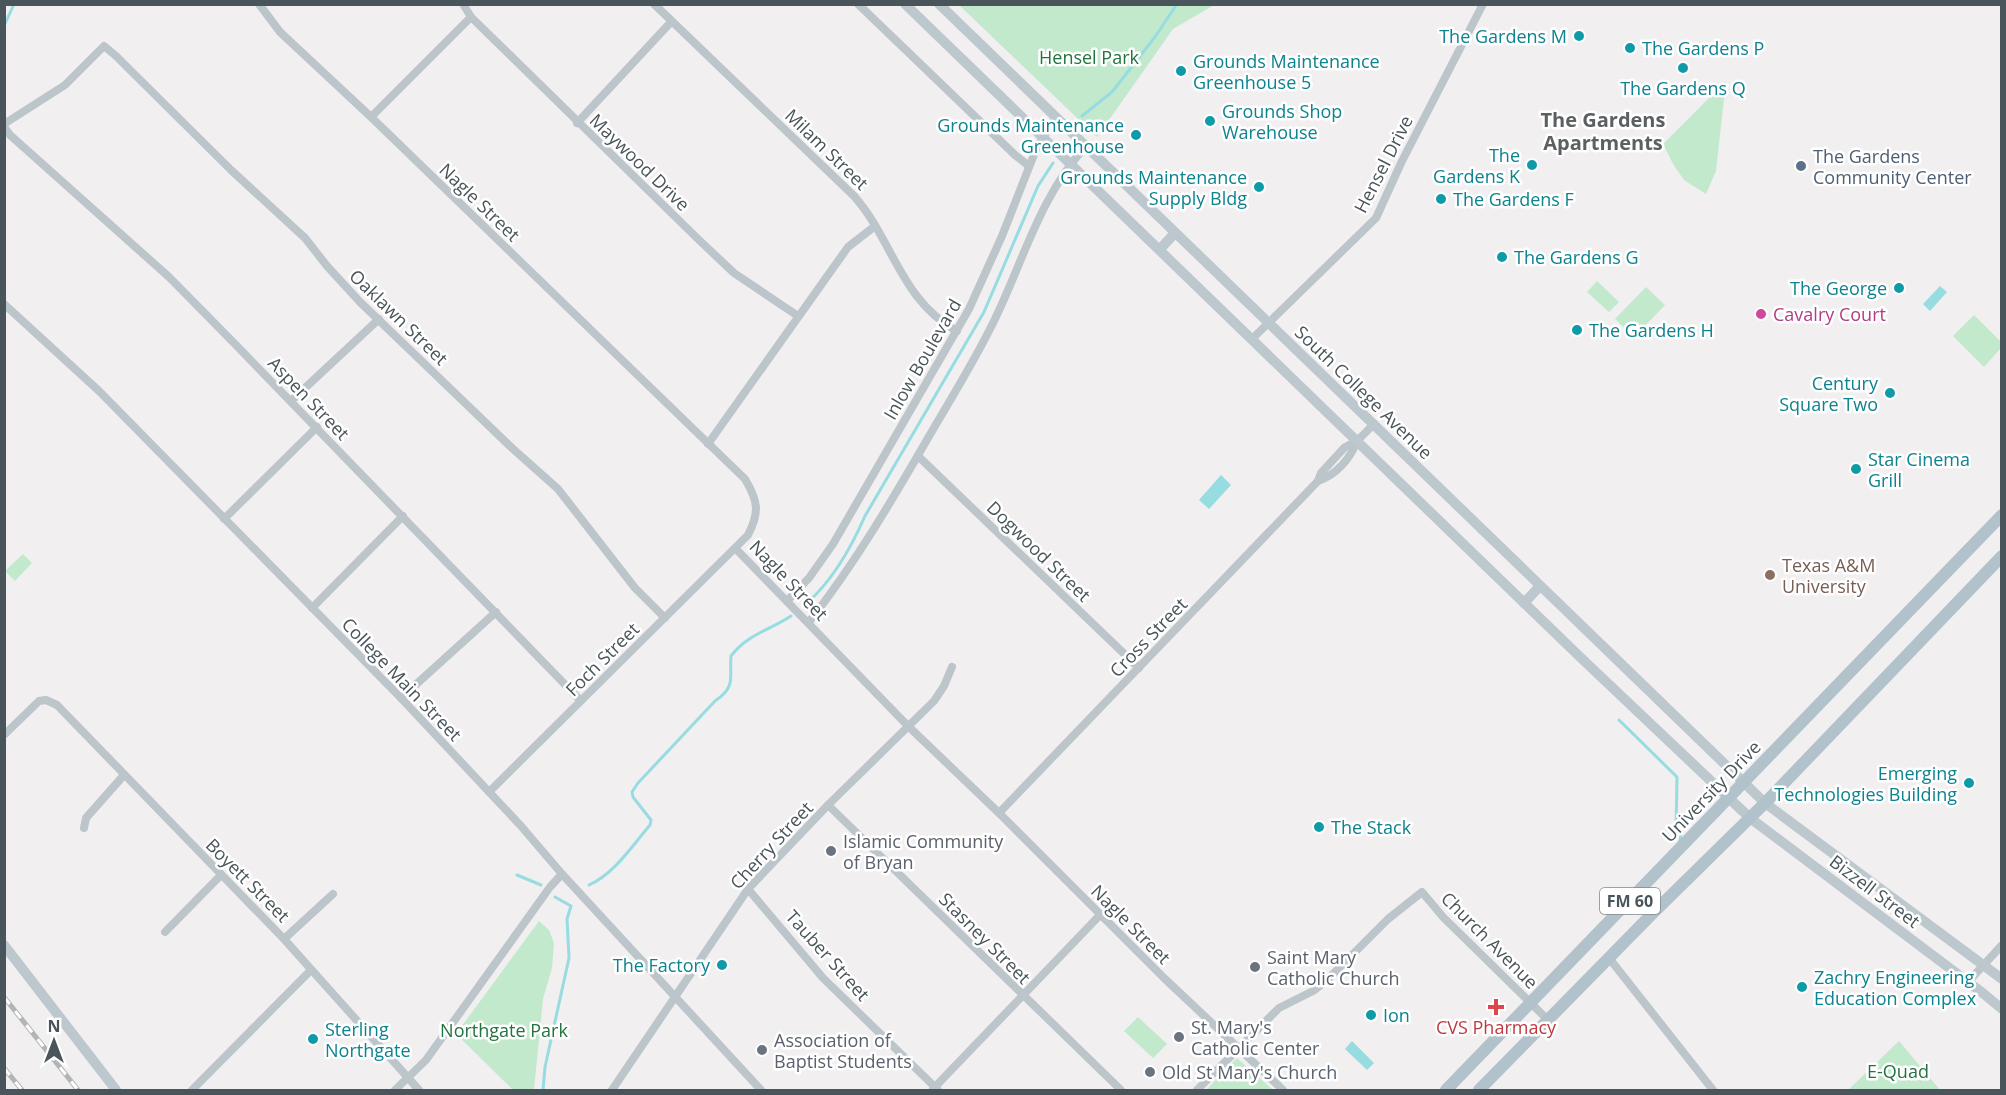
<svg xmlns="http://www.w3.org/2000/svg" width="2006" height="1095" font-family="'Open Sans',sans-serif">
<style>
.green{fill:#c3e9cd}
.water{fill:#96dce1}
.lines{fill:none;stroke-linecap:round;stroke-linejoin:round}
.stream{stroke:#96dce1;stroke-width:3}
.street{stroke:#bcc5ca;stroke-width:8}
.secondary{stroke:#bdc8ce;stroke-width:10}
.primary{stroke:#b2c2ca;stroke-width:12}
.rail-casing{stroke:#b2b5b8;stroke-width:5}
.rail{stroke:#fff;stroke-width:3;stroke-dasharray:9;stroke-linecap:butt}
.culture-dot{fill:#0f9aa8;stroke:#fff;stroke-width:2}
.service-dot{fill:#5c6f8a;stroke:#fff;stroke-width:2}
.hotel-dot{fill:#d1479c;stroke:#fff;stroke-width:2}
.education-dot{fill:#8d6e63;stroke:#fff;stroke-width:2}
.worship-dot{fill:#6b7280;stroke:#fff;stroke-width:2}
.health-dot{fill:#e0444e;stroke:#fff;stroke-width:2}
.labels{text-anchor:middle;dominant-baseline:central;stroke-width:5;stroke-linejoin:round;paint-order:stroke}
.shield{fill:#fff;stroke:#80888c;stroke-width:1.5}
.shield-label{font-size:16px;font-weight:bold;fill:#49555a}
.culture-label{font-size:18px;fill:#0d838f;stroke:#fff;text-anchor:start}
.park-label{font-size:18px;fill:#237340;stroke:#fff}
.street-label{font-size:18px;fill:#49555a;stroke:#fff}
.service-label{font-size:18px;fill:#4e5e75;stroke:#fff;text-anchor:start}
.hotel-label{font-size:18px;fill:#b23c85;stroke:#fff;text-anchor:start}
.education-label{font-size:18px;fill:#785e54;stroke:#fff;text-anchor:start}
.worship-label{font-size:18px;fill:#5b616d;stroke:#fff;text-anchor:start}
.health-label{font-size:18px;fill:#be3a42;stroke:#fff}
.neighbourhood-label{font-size:20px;font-weight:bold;fill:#5d6063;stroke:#fff}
</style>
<rect width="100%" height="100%" fill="#f1eff0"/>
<g class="green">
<path d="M959,5H1214L1173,29L1097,137Z"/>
<path d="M1726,81L1716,171L1706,194L1684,180L1673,164L1663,144Z"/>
<path d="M1597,281L1619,302L1609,312L1587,292Z"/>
<path d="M1646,287L1665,305L1634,337L1615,319Z"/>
<path d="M1974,315L2001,342V348L1984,367L1953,336Z"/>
<path d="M23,554L32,563L15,581L5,571Z"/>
<path d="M539,921L549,930L554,943L552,968L543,999L534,1090H513L456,1034Z"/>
<path d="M1138,1017L1167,1044L1153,1058L1124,1031Z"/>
<path d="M1899,1041L1940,1090H1848Z"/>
<path d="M1237,1058L1273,1090H1206Z"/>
</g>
<g class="water">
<path d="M1940,286L1947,292L1930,311L1923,304Z"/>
<path d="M1221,475L1231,485L1209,509L1199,500Z"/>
<path d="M1352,1041L1374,1063L1367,1070L1345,1049Z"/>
</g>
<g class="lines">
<g class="stream">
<path d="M4,26L14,4"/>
<path d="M1082,116L1112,92L1155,37L1177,4"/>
<path d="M807,603C832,581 851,548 865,516L984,312L1038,186L1053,163"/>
<path d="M1619,720L1677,777L1676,829L1681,834L1680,841"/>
<path d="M517,875L541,885"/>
<path d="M589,885C614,874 632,846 650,825L651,820L633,797L632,792L638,783L715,701C737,686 729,677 731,656C748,634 770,630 791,616"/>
<path d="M543,1090L545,1067L569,958L567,919L571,906L555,897"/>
</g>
<g class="street">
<path d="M259,4L280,32L371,117L745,479C758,501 760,512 748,535L489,792"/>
<path d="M463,4L471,17L698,239L734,273L798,316"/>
<path d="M654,4L854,196C893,240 901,301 957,331"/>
<path d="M858,4L1015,155L1029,166"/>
<path d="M371,117L471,17"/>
<path d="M577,123L671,22"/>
<path d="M4,124L65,85L104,46L116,56L231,170L305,238L327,266L360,302L512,448L558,489L635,588L665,618"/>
<path d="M4,127L10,135L169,277L233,342L581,701"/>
<path d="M4,304L99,391L401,698L521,826L562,874L761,1090"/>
<path d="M1252,339L1376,218L1402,161L1483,4"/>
<path d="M291,401L379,319"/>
<path d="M708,444L848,247L875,226"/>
<path d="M918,456L1139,668"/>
<path d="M1318,481C1336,475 1350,459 1357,441"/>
<path d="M224,519L317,427"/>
<path d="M735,548L908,726L999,813L1164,978L1283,1090"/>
<path d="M787,601L809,578L833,544L969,309L1002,236L1037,147L1056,117"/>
<path d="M312,608L403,516"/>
<path d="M809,622C854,565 891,502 928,438C949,402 972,365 991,327C1022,266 1038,198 1086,146"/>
<path d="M401,698L496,612"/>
<path d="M4,735L39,701L46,700L57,705L284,939L419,1090"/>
<path d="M828,805L1121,1090"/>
<path d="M999,813L1318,481L1321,473L1345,447L1357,441L1374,424"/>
<path d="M84,828L86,818L124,775"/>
<path d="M748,889L823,978L938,1090"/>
<path d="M165,932L221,875"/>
<path d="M284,939L333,894"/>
<path d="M1609,958L1713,1090"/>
<path d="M1968,982L2002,945"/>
<path d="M933,1089L1100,915"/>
<path d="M192,1090L311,970"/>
<path d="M395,1090L426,1060L550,887L562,874"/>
<path d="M612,1090L748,889L828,805L934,701L944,686L952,667"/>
<path d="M1197,1090L1279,1008L1313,991L1325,982L1388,919L1422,892L1443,917L1548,1020"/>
</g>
<g class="secondary">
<path d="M905,4L1579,656L1750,818L1984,994L2002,1009"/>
<path d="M939,4L1765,803L2002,979"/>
<path d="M1160,249L1175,233"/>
<path d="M1524,603L1540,586"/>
<path d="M4,945L116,1090"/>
</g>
<g class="primary">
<path d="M1446,1090L2002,515"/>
<path d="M1479,1090L1652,914L1765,803L2002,556"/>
</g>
<defs>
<g id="rail">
<path d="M4,997L78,1090"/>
<path d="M4,1068L22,1090"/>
</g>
</defs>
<use href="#rail" class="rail-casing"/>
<use href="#rail" class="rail"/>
</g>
<g class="culture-dot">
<circle cx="1579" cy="36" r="6"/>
<circle cx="1630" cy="48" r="6"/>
<circle cx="1683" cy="68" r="6"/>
<circle cx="1181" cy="71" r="6"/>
<circle cx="1210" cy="121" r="6"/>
<circle cx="1136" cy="135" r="6"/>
<circle cx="1532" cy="165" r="6"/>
<circle cx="1259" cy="187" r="6"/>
<circle cx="1441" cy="199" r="6"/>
<circle cx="1502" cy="257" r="6"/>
<circle cx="1899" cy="288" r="6"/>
<circle cx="1577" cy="330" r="6"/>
<circle cx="1890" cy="393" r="6"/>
<circle cx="1856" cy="469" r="6"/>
<circle cx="1969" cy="783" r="6"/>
<circle cx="1319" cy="827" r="6"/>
<circle cx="722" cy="965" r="6"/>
<circle cx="1802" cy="987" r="6"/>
<circle cx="1371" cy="1015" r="6"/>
<circle cx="313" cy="1039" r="6"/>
</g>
<circle class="service-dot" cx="1801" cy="166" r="6"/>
<circle class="hotel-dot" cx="1761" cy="314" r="6"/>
<circle class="education-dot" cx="1770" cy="575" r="6"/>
<g class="worship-dot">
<circle cx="831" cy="851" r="6"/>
<circle cx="1255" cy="967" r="6"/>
<circle cx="1179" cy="1037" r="6"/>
<circle cx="762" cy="1050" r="6"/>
<circle cx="1150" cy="1072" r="6"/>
</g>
<path class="health-dot" d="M1493 998h6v6h6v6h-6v6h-6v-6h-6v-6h6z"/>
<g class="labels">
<rect class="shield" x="1600" y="888" width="60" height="26" rx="4.5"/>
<g class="shield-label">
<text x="1630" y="901">FM 60</text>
</g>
<g class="culture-label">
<text x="1567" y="36" text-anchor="end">The Gardens M</text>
<text x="1642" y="48">The Gardens P</text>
<text x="1193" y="61">Grounds Maintenance<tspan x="1193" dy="21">Greenhouse 5</tspan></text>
<text x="1683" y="88" text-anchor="middle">The Gardens Q</text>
<text x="1222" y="111">Grounds Shop<tspan x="1222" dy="21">Warehouse</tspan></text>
<text x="1124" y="125" text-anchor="end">Grounds Maintenance<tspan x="1124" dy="21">Greenhouse</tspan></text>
<text x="1520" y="155" text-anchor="end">The<tspan x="1520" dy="21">Gardens K</tspan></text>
<text x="1247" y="177" text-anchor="end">Grounds Maintenance<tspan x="1247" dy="21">Supply Bldg</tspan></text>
<text x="1453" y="199">The Gardens F</text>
<text x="1514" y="257">The Gardens G</text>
<text x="1887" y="288" text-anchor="end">The George</text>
<text x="1589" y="330">The Gardens H</text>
<text x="1878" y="383" text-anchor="end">Century<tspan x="1878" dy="21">Square Two</tspan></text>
<text x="1868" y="459">Star Cinema<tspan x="1868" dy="21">Grill</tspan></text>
<text x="1957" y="773" text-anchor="end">Emerging<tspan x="1957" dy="21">Technologies Building</tspan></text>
<text x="1331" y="827">The Stack</text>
<text x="710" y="965" text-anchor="end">The Factory</text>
<text x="1814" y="977">Zachry Engineering<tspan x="1814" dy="21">Education Complex</tspan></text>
<text x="1383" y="1015">Ion</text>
<text x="325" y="1029">Sterling<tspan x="325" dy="21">Northgate</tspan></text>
</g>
<g class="park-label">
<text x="1089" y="57">Hensel Park</text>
<text x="504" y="1030">Northgate Park</text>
<text x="1898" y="1071">E-Quad</text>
</g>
<g class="street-label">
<text transform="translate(827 149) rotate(44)">Milam Street</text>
<text transform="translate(640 162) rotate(44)">Maywood Drive</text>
<text transform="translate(1383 164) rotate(-63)">Hensel Drive</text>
<text transform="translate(480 202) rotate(44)">Nagle Street</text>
<text transform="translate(399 317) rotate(44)">Oaklawn Street</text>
<text transform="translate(922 359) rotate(-60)">Inlow Boulevard</text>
<text transform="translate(1364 392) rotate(44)">South College Avenue</text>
<text transform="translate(309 398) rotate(46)">Aspen Street</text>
<text transform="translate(1039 551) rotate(44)">Dogwood Street</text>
<text transform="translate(789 580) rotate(46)">Nagle Street</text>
<text transform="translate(1148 637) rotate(-46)">Cross Street</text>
<text transform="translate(602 659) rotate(-45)">Foch Street</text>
<text transform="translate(402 679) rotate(46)">College Main Street</text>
<text transform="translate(1711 791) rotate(-46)">University Drive</text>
<text transform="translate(771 845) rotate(-47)">Cherry Street</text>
<text transform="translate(248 880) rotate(45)">Boyett Street</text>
<text transform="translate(1875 891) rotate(37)">Bizzell Street</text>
<text transform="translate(1131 924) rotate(45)">Nagle Street</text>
<text transform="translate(985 938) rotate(45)">Stasney Street</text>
<text transform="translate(1490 940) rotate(45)">Church Avenue</text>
<text transform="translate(828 955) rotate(48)">Tauber Street</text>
</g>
<g class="service-label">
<text x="1813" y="156">The Gardens<tspan x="1813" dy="21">Community Center</tspan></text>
</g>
<g class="hotel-label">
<text x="1773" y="314">Cavalry Court</text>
</g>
<g class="education-label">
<text x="1782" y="565">Texas A&amp;M<tspan x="1782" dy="21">University</tspan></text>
</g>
<g class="worship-label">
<text x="843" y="841">Islamic Community<tspan x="843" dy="21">of Bryan</tspan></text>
<text x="1267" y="957">Saint Mary<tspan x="1267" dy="21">Catholic Church</tspan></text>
<text x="1191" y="1027">St. Mary's<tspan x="1191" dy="21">Catholic Center</tspan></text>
<text x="774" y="1040">Association of<tspan x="774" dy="21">Baptist Students</tspan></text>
<text x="1162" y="1072">Old St Mary's Church</text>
</g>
<g class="health-label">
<text x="1496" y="1027">CVS Pharmacy</text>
</g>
<g class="neighbourhood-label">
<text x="1603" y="119">The Gardens<tspan x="1603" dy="23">Apartments</tspan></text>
</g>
</g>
<rect width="2006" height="1095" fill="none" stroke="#49555a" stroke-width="12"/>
<g transform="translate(54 1041)" stroke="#ffffff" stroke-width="4.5" paint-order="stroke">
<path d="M0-4.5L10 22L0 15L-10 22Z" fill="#49555a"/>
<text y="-9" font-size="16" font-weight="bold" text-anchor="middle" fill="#49555a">N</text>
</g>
</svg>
